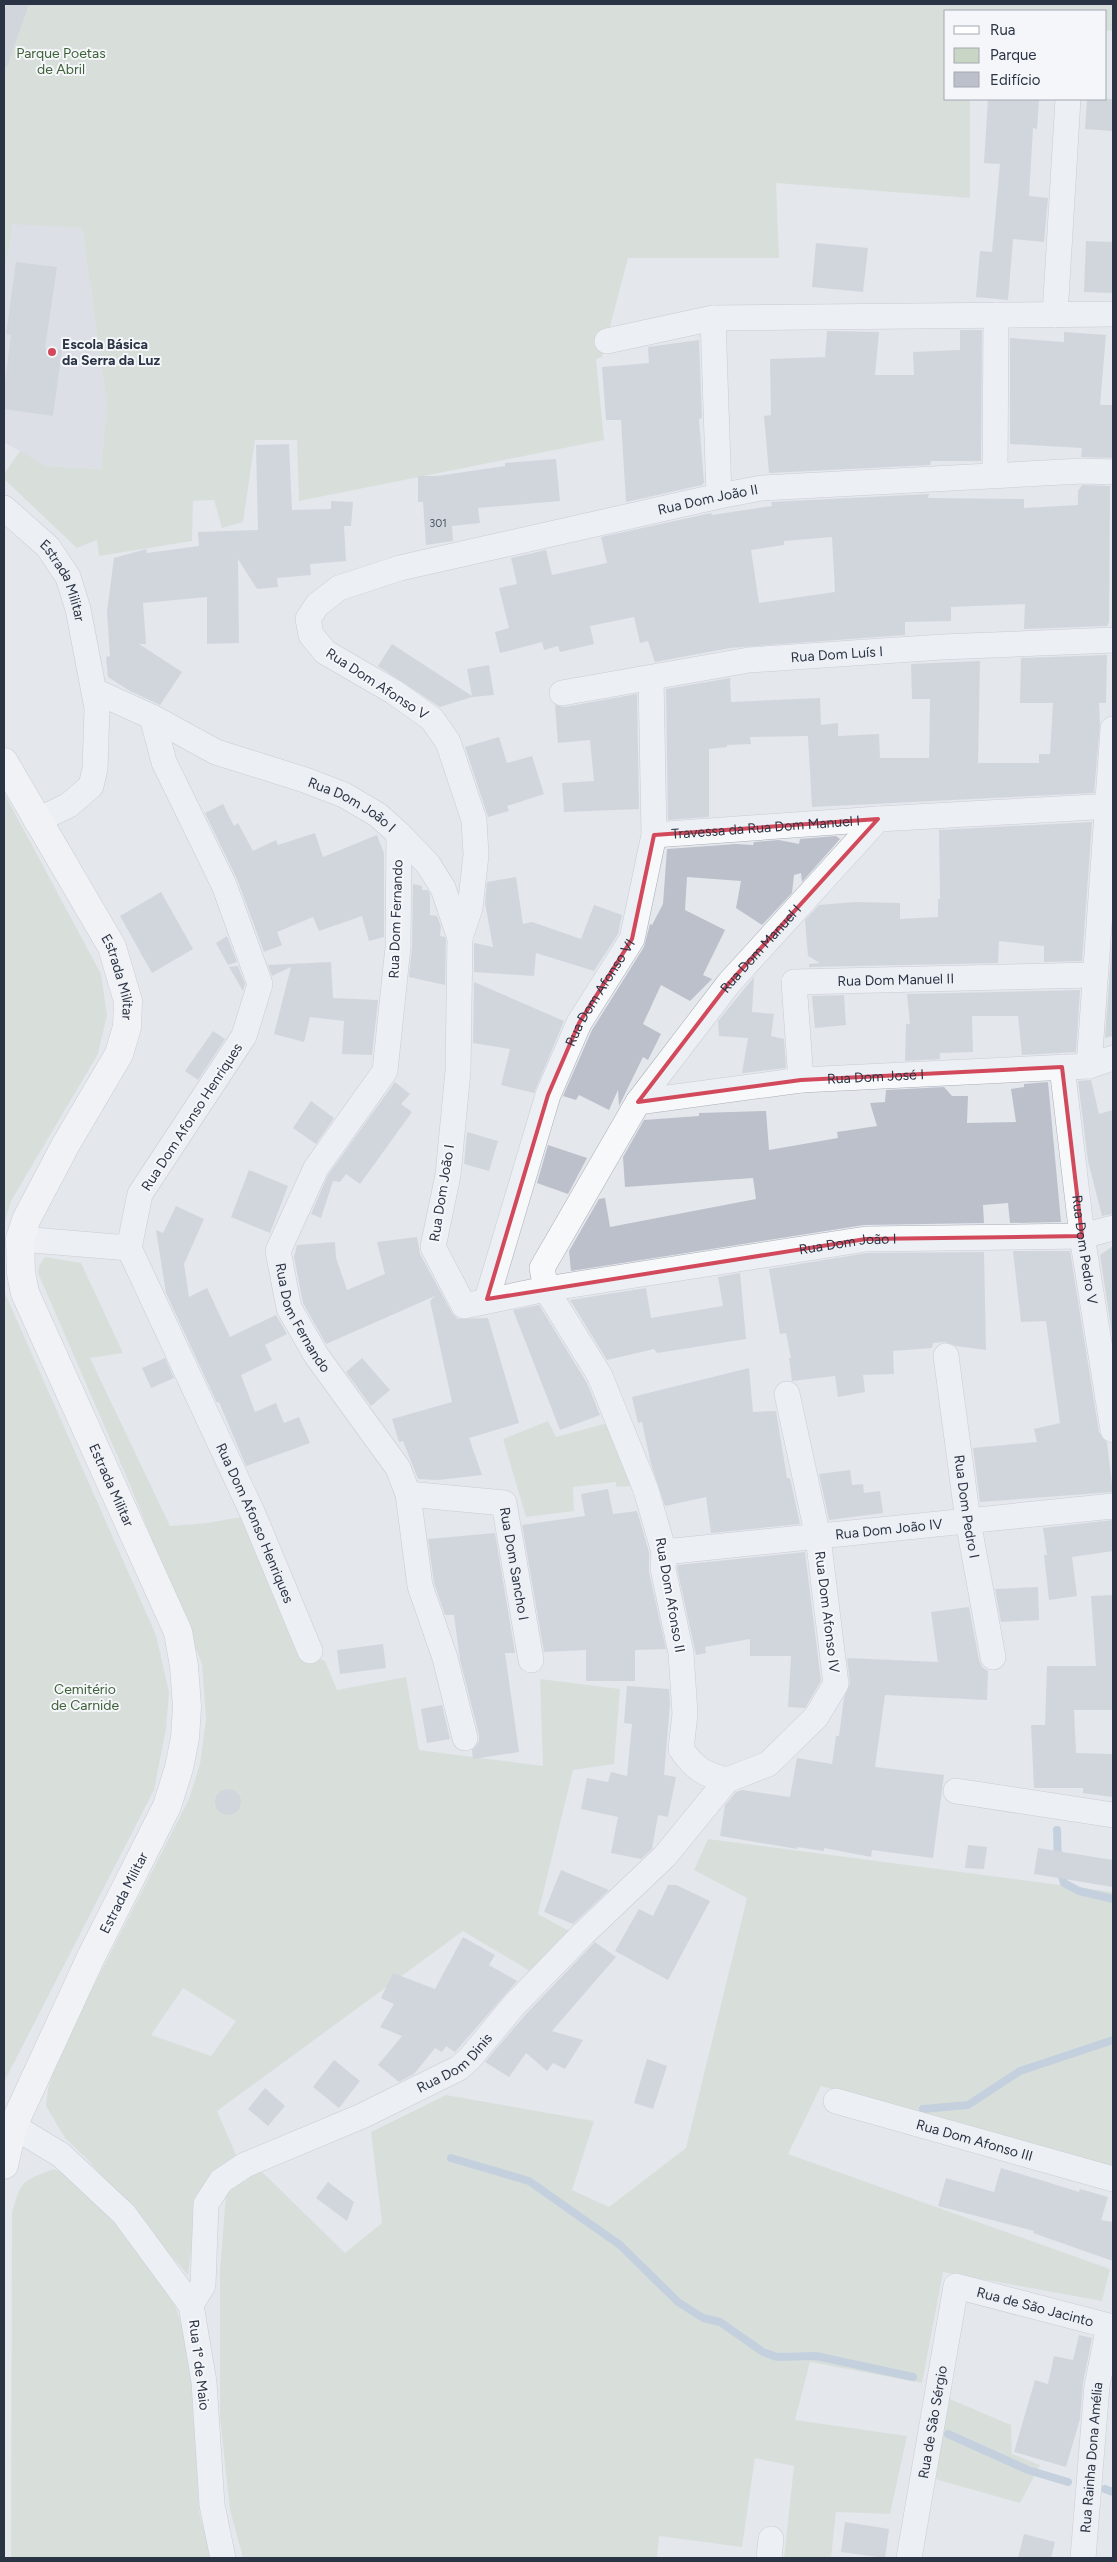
<svg xmlns="http://www.w3.org/2000/svg" width="1117" height="2562" font-family="Figtree,sans-serif">
<style>
.built{fill:#d2d6de}
.green{fill:#c9d6c5;fill-rule:evenodd}
.lines{fill:none;stroke-linecap:round;stroke-linejoin:round}
.stream{stroke:#9fb4cc;stroke-width:8}
.building{fill:#bbc0ca;fill-rule:evenodd}
.street-casing{stroke:#a9aeb7;stroke-width:26}
.secondary-casing{stroke:#a9aeb7;stroke-width:29}
.street{stroke:#f7f8fa;stroke-width:25}
.secondary{stroke:#fff;stroke-width:28}
.marked{fill:none;stroke:#d1495b;stroke-width:4;stroke-linejoin:round}
.poi-dot{fill:#d1495b;stroke:#f4f6f9;stroke-width:2}
.labels{text-anchor:middle;dominant-baseline:central;stroke-width:4;stroke-linejoin:round;paint-order:stroke}
.number-label{font-size:11px;fill:#4f5766}
.park-label{font-size:14px;fill:#3f6138;stroke:#f4f6f9}
.poi-label{font-size:14px;font-weight:bold;fill:#2b3445;stroke:#f4f6f9;text-anchor:start}
.street-label{font-size:14px;fill:#2b3445;stroke:#f4f6f9}
</style>
<rect width="100%" height="100%" fill="#e4e7ec"/>
<path class="built" d="M12,223L82,228L107,403L101,469L45,466L4,442V274Z"/>
<g class="green">
<path d="M4,4H1113V31L1106,30V11H946V99H970V198L776,183L779,258H628L602,357L596,359L604,440L299,501L297,440H255L243,522L222,528L214,500L193,501L192,541L99,556L97,540L77,548L4,479V474L20,451L46,466L101,469L107,403L82,228L13,224L4,274Z"/>
<path d="M4,793L101,974L107,1015L98,1054L11,1201L4,1225Z"/>
<path d="M45,1257L81,1263L123,1353L90,1358L170,1526L207,1523L241,1517L295,1649L325,1661L337,1690L406,1677L419,1750L543,1766L540,1679L620,1689L614,1764L573,1770L538,1914L571,1932L530,1971L463,1931L217,2111L237,2157L197,2208L188,2275L87,2159L65,2138L46,2106L48,2089L58,2056L189,1799L200,1764L206,1719L202,1664L130,1485L38,1273L39,1266ZM183,1988L236,2021L211,2056L151,2035Z"/>
<path d="M4,1291L156,1635L169,1692L166,1729L154,1790L4,2082Z"/>
<path d="M548,1421L556,1437L611,1422L632,1486L616,1487V1482L573,1487L574,1511L526,1517L503,1439Z"/>
<path d="M708,1839L1113,1892V2170L821,2086L788,2154L1110,2269L1102,2301L943,2272L922,2383L810,2362L795,2420L907,2436L890,2514L836,2512L831,2558H784L794,2466L755,2458L742,2547L659,2536L657,2558H243L230,2510L220,2417V2270L226,2194L257,2167L345,2253L382,2223L371,2132L446,2095L594,2121L572,2190L609,2207L686,2148L747,1898L694,1870Z"/>
<path d="M54,2169L76,2179L132,2242L174,2302L188,2344L193,2381L199,2512L212,2558H11L12,2213C21,2180 22,2181 54,2169Z"/>
<path d="M945,2397L1011,2425L1012,2454L1040,2465L1020,2503L935,2479Z"/>
</g>
<g class="lines">
<g class="stream">
<path d="M1057,1830L1058,1864L1064,1883L1079,1891L1113,1899"/>
<path d="M923,2109L968,2105L1020,2071L1113,2040"/>
<path d="M451,2158L529,2181L620,2245L678,2302L703,2318L720,2322L763,2352L777,2357L816,2356L913,2377"/>
<path d="M948,2434L1028,2470L1068,2482"/>
<path d="M1105,2489L1113,2492"/>
</g>
</g>
<g class="building">
<path d="M7,4H29L7,67L4,66V14Z"/>
<path d="M988,99H1039L1037,129L1033,128L1029,196L1048,198L1044,242L1013,239L1008,300L976,297L980,251L992,252L1000,164L984,163Z"/>
<path d="M1087,99H1113V131L1085,129Z"/>
<path d="M1086,241L1113,242V293L1084,292Z"/>
<path d="M816,243L868,248L863,292L812,287Z"/>
<path d="M16,262L57,267L45,348L62,350L53,416L4,409V389L11,335L6,334Z"/>
<path d="M960,330H982L981,461H931L930,465L769,473L764,416L771,415L770,359L825,357L827,331L879,332L875,375H914L913,352L960,350Z"/>
<path d="M1064,332L1106,335L1100,405H1113V458L1081,457L1082,448L1010,444V338L1064,342Z"/>
<path d="M699,340L702,418L699,419L704,483L702,485L626,502L621,420H606L602,367L649,363L648,347Z"/>
<path d="M289,444L292,510L331,509V501L353,502L351,526H344L346,561L310,564L311,575L277,578L278,587L257,589L238,559L239,643L207,644V597L143,603L146,644H139L182,672L160,705L130,691L108,677L106,657L110,656L107,612L114,558L146,549L147,553L199,546L198,532L258,530L256,445Z"/>
<path d="M556,459L560,501L478,508L480,523L452,526L453,541L426,545L423,502H418V476H437L505,466V463Z"/>
<path d="M1082,485L1110,486L1109,622L1107,626L1024,629L1025,604L951,607V621L905,622V635L730,648L655,662L648,641L640,643L634,617L590,626L594,644L560,652L558,646L544,650L542,642L500,653L495,632L509,628L499,588L517,584L511,558L546,550L552,575L607,563L601,537L711,513L712,515L772,506L771,502L929,494L928,498L1024,499V508L1078,505V491ZM832,537L835,592L759,603L751,550L784,545V541Z"/>
<path d="M392,644L472,696L467,669L489,665L494,695L472,697L440,707L378,666Z"/>
<path d="M1107,655L1106,703H1099L1100,724L1094,793L812,807L808,736L750,737L751,744L727,745V747L709,749V817L668,820L666,689L730,678L731,702L820,698L821,725L838,723V736L879,734L880,758H929L930,699H912L911,664L980,661L978,763H1039V754H1050L1053,703H1020L1021,658Z"/>
<path d="M637,694L639,809L564,812L562,783L594,781L590,740L558,743L555,705L564,707Z"/>
<path d="M499,737L507,763L532,756L544,794L507,806L509,811L488,817L465,747Z"/>
<path d="M223,804L234,826L238,823L253,851L276,840L278,845L315,833L323,857L377,835L384,853V937L369,941L362,916L319,931L313,917L277,932L282,945L264,952L237,879L205,813Z"/>
<path d="M1092,822L1082,961L1044,962V946L999,941L998,963L809,967V964L820,963L808,956L805,920L819,905L856,902L900,903V919L938,917V899H940L939,830Z"/>
<path d="M836,836L840,839L802,882L801,873L794,875L792,893L762,925L736,908L741,881L687,877L685,910L725,930L703,975L712,979L690,1001L661,985L643,1024L661,1034L648,1060L643,1057L619,1106L618,1090L609,1110L579,1095L576,1100L563,1096L592,1030L644,947L650,924L652,925L663,904L667,849L736,844L753,845L754,842L779,840L799,844L800,839Z"/>
<path d="M516,877L523,924L532,922L581,939L594,905L622,915L618,934L594,971L536,953L534,976L474,972V943L493,947L485,903L487,882Z"/>
<path d="M413,884L422,886V890H428L430,894V915L437,916L441,926L440,936L445,937L446,940L445,985L409,977L412,947Z"/>
<path d="M161,892L193,949L152,973L120,916Z"/>
<path d="M1113,928V1036L1105,1038Z"/>
<path d="M227,936L237,962L228,965L216,943Z"/>
<path d="M331,962L333,998L378,1000L372,1055L342,1054L344,1021L310,1017L304,1042L274,1034L291,967L272,976L268,965Z"/>
<path d="M238,966L245,984L243,991L229,967Z"/>
<path d="M754,977L752,1012L774,1014L771,1036L784,1039L786,1068L744,1073H742L748,1038L719,1036L718,1021Z"/>
<path d="M474,982L564,1021L534,1093L501,1085L510,1049L473,1043Z"/>
<path d="M1080,990L1076,1052L1022,1055L1018,1016H972L973,1052L940,1053V1059L905,1061L906,1024H910L907,994Z"/>
<path d="M844,995L846,1025L815,1028L812,996Z"/>
<path d="M213,1031L225,1039L198,1080L185,1071Z"/>
<path d="M1091,1080L1099,1114L1113,1110V1214L1102,1216L1088,1161L1078,1081Z"/>
<path d="M395,1082L410,1094L401,1104L412,1112L360,1184L346,1174L340,1182L333,1181L321,1218L311,1214L328,1175Z"/>
<path d="M1048,1082L1061,1222L1010,1223L1008,1203L983,1205L984,1223L864,1225L571,1271L569,1251L599,1199L605,1198L610,1227L756,1199L753,1178L625,1187L623,1157L644,1120L699,1116V1113L766,1111L769,1150L838,1138L837,1132L877,1126L870,1103L885,1102L886,1090L944,1087L952,1096H968L967,1123L1016,1122L1011,1089L1024,1087V1084Z"/>
<path d="M311,1101L334,1118L316,1144L293,1128Z"/>
<path d="M467,1132L498,1141L489,1171L464,1164Z"/>
<path d="M548,1145L587,1158L568,1194L537,1183Z"/>
<path d="M249,1170L288,1186L270,1233L231,1217Z"/>
<path d="M176,1206L204,1219L184,1264L189,1297L207,1288L230,1337L276,1315L287,1334L265,1345L272,1360L241,1375L255,1412L276,1403L284,1423L299,1417L310,1443L246,1466L219,1402L217,1403L166,1293L156,1230L163,1233Z"/>
<path d="M417,1237L420,1254L452,1313L458,1319L488,1318L519,1423L469,1438L482,1475L438,1480L418,1479L403,1441L399,1442L392,1419L452,1402L430,1301L435,1296L326,1344L303,1303L294,1257L297,1245L335,1242L336,1258L347,1290L385,1274L377,1242Z"/>
<path d="M1113,1246V1340L1100,1255Z"/>
<path d="M1013,1251H1070L1099,1432L1107,1443L1113,1492L980,1502L973,1448L1037,1442L1034,1429L1060,1423L1046,1321L1021,1322Z"/>
<path d="M984,1252L986,1350L956,1346L945,1342L933,1343L932,1348L893,1351L894,1374L863,1375L865,1392L838,1397L835,1376L792,1381L789,1358H791L786,1333L780,1334L769,1269L867,1253Z"/>
<path d="M740,1273L746,1339L657,1353L654,1349L607,1360L570,1300L646,1288L651,1318L723,1306L718,1277Z"/>
<path d="M539,1305L587,1383L600,1415L560,1430L513,1310Z"/>
<path d="M165,1358L174,1378L151,1388L142,1368Z"/>
<path d="M362,1358L390,1390L371,1406L346,1372Z"/>
<path d="M749,1368L753,1412L776,1411L787,1478H790L800,1524L711,1533L706,1497L665,1506L651,1464L642,1422L638,1423L632,1397Z"/>
<path d="M850,1470L852,1485L863,1484L864,1493L880,1491L883,1513L829,1520L819,1474Z"/>
<path d="M608,1489L613,1514L637,1511L649,1552V1572L666,1649L635,1650V1681H586V1650L544,1652L522,1525L585,1516L581,1494Z"/>
<path d="M1113,1520V1551L1072,1557L1077,1596L1049,1600L1044,1555H1047L1043,1528Z"/>
<path d="M495,1533L515,1653H505L519,1752L473,1759L472,1750L479,1742V1735L460,1660L454,1615H445L434,1583L428,1539Z"/>
<path d="M805,1552L821,1681L805,1708L788,1707L791,1656H750V1639L705,1647L706,1653L696,1655L677,1568L678,1565Z"/>
<path d="M1038,1587L1039,1620L1001,1622L995,1589Z"/>
<path d="M1113,1595V1710H1074L1076,1753L1113,1754V1797L1083,1793V1788H1034L1031,1725H1045L1047,1666H1096L1091,1596Z"/>
<path d="M969,1607L979,1660L982,1667L988,1671L987,1700L885,1695L875,1767L944,1775L933,1858L872,1850L871,1857L824,1848V1851L797,1847V1849L720,1836L725,1805L736,1792L742,1790L790,1797L797,1758L832,1764L836,1736H839L844,1698L850,1683L847,1658L938,1662L931,1612Z"/>
<path d="M383,1644L386,1668L340,1674L337,1650Z"/>
<path d="M627,1686L669,1689L670,1704L664,1775L676,1777L668,1817L658,1815L652,1849L641,1859L611,1853L618,1817L581,1809L587,1778L608,1782L611,1772L627,1776L632,1724L624,1723Z"/>
<path d="M442,1705L450,1739L427,1743L421,1709Z"/>
<circle cx="228" cy="1802" r="13"/>
<path d="M968,1845L987,1847L984,1869L965,1868Z"/>
<path d="M1038,1848L1113,1860V1887L1034,1874Z"/>
<path d="M561,1870L609,1890L573,1924L544,1912Z"/>
<path d="M668,1885H676L710,1901L668,1980L615,1951L639,1909L653,1916Z"/>
<path d="M463,1937L495,1955L489,1965L517,1981L455,2052L446,2046L442,2052L435,2048L414,2074L399,2082L378,2065L402,2036L380,2027L394,2004L381,1998L393,1973L435,1989Z"/>
<path d="M595,1942L616,1957L552,2031L583,2040L565,2069L553,2063L547,2071L526,2053L509,2077L485,2062L526,2014Z"/>
<path d="M647,2059L667,2066L653,2109L634,2103Z"/>
<path d="M334,2060L360,2081L339,2108L313,2087Z"/>
<path d="M265,2088L285,2106L268,2126L248,2109Z"/>
<path d="M1001,2168L1079,2192L1080,2189L1108,2197L1101,2220L1113,2222V2261L1033,2233L1034,2231L938,2206L946,2178L994,2192Z"/>
<path d="M328,2182L354,2202L347,2221L316,2198Z"/>
<path d="M1079,2335L1092,2338L1083,2383L1080,2419L1066,2467L1014,2452L1035,2380L1048,2384L1054,2356L1073,2360Z"/>
<path d="M845,2522L889,2529L885,2558L841,2552Z"/>
<path d="M1024,2534L1055,2542L1051,2558H1018Z"/>
</g>
<g class="lines">
<defs>
<g id="street">
<path d="M1055,315L1068,99"/>
<path d="M713,318L719,496"/>
<path d="M607,341L713,318L1113,314"/>
<path d="M995,475L996,315"/>
<path id="s1" d="M4,508L48,547L68,577L78,609L97,708L95,769L91,786L69,805L36,821"/>
<path id="s2" d="M95,691L152,717L216,752L305,780L344,795L378,815L399,834L428,864L443,888L460,938L458,1071L448,1175L433,1247L464,1306L546,1289L866,1239L1082,1236L1113,1228"/>
<path id="s3" d="M562,693L749,660L942,647L1113,640"/>
<path id="s4" d="M152,717L164,762L224,885L260,984L244,1036L140,1194L129,1248L253,1514L310,1651"/>
<path id="s5" d="M399,834L398,947L385,1071L316,1168L278,1251L289,1308L316,1355L398,1468L408,1494L420,1586L445,1658L465,1738"/>
<path id="s6" d="M654,835L878,819"/>
<path id="s7" d="M460,938L470,908L476,855L474,820L448,742L432,719L394,692L325,652L311,635L308,619L317,605L339,588L400,568L719,496L762,488L1082,471L1113,472"/>
<path d="M1089,1066L1113,729"/>
<path id="s8" d="M1062,1067L1082,1236L1113,1430"/>
<path id="s9" d="M801,1080L794,982L1095,975"/>
<path id="s10" d="M638,1102L801,1080L1089,1066L1113,1058"/>
<path d="M20,1239L129,1248"/>
<path id="s11" d="M487,1299L548,1095L579,1023L632,939L654,835L651,678"/>
<path id="s12" d="M946,1356L968,1521L993,1657"/>
<path id="s13" d="M408,1494L504,1503L531,1660"/>
<path id="s14" d="M664,1552L1113,1506"/>
<path id="s15" d="M727,1780C703,1774 695,1769 681,1749L685,1714L681,1653L663,1569L664,1552L646,1490L600,1376L546,1289L542,1268L638,1102L729,983L878,819L1113,806"/>
<path d="M956,1791L1113,1815"/>
<path id="s16" d="M836,2101L1113,2179"/>
<path d="M13,2126L61,2155L124,2214L191,2305L204,2382L212,2505L223,2558"/>
<path id="s17" d="M191,2305L203,2285L206,2204L221,2181L245,2165L362,2116L459,2068L470,2058L515,2004L583,1934L665,1856L727,1780L768,1764L816,1717L836,1684L818,1537L787,1394"/>
<path d="M769,2558L771,2539"/>
<path id="s18" d="M909,2558L956,2286L1113,2327"/>
<path id="s19" d="M1083,2558L1097,2386L1109,2326"/>
</g>
<g id="secondary">
<path id="s20" d="M4,762L112,947L128,1001L127,1027L119,1054L66,1144L26,1220L20,1239L21,1273L25,1293L178,1632L184,1666L187,1707L185,1738L179,1768L167,1806L91,1957L13,2126L4,2165"/>
</g>
</defs>
<use href="#street" class="street-casing"/>
<use href="#secondary" class="secondary-casing"/>
<use href="#street" class="street"/>
<use href="#secondary" class="secondary"/>
</g>
<path d="M0 0H1117V2562H0ZM878,819L729,983L638,1102L801,1080L1062,1067L1082,1236L866,1239L487,1299L548,1095L579,1023L632,939L654,835Z" fill="#e4e7ec" fill-opacity=".55" fill-rule="evenodd"/>
<path class="marked" d="M878,819L729,983L638,1102L801,1080L1062,1067L1082,1236L866,1239L487,1299L548,1095L579,1023L632,939L654,835Z"/>
<circle class="poi-dot" cx="52" cy="352" r="5"/>
<g class="labels">
<g class="number-label">
<text x="438" y="523">301</text>
</g>
<g class="park-label">
<text x="61" y="53">Parque Poetas<tspan x="61" dy="16">de Abril</tspan></text>
<text x="85" y="1689">Cemitério<tspan x="85" dy="16">de Carnide</tspan></text>
</g>
<g class="poi-label">
<text x="62" y="344">Escola Básica<tspan x="62" dy="16">da Serra da Luz</tspan></text>
</g>
<g class="street-label">
<text stroke="none"><textPath href="#s7" startOffset="819">Rua Dom João II</textPath></text>
<text stroke="none"><textPath href="#s1" startOffset="96">Estrada Militar</textPath></text>
<text stroke="none"><textPath href="#s3" startOffset="278">Rua Dom Luís I</textPath></text>
<text transform="translate(377 684) rotate(33)">Rua Dom Afonso V</text>
<text stroke="none"><textPath href="#s2" startOffset="282">Rua Dom João I</textPath></text>
<text stroke="none"><textPath href="#s6" startOffset="112">Travessa da Rua Dom Manuel I</textPath></text>
<text transform="translate(396 919) rotate(-88)">Rua Dom Fernando</text>
<text stroke="none"><textPath href="#s15" startOffset="956">Rua Dom Manuel I</textPath></text>
<text stroke="none"><textPath href="#s20" startOffset="245">Estrada Militar</textPath></text>
<text stroke="none"><textPath href="#s9" startOffset="200">Rua Dom Manuel II</textPath></text>
<text stroke="none"><textPath href="#s11" startOffset="328">Rua Dom Afonso VI</textPath></text>
<text stroke="none"><textPath href="#s10" startOffset="239">Rua Dom José I</textPath></text>
<text transform="translate(192 1117) rotate(-57)">Rua Dom Afonso Henriques</text>
<text transform="translate(442 1193) rotate(-81)">Rua Dom João I</text>
<text stroke="none"><textPath href="#s2" startOffset="1228">Rua Dom João I</textPath></text>
<text stroke="none"><textPath href="#s8" startOffset="184">Rua Dom Pedro V</textPath></text>
<text stroke="none"><textPath href="#s5" startOffset="520">Rua Dom Fernando</textPath></text>
<text stroke="none"><textPath href="#s20" startOffset="800">Estrada Militar</textPath></text>
<text stroke="none"><textPath href="#s12" startOffset="152">Rua Dom Pedro I</textPath></text>
<text stroke="none"><textPath href="#s4" startOffset="890">Rua Dom Afonso Henriques</textPath></text>
<text stroke="none"><textPath href="#s14" startOffset="226">Rua Dom João IV</textPath></text>
<text stroke="none"><textPath href="#s13" startOffset="158">Rua Dom Sancho I</textPath></text>
<text transform="translate(670 1595) rotate(80)">Rua Dom Afonso II</text>
<text transform="translate(827 1612) rotate(83)">Rua Dom Afonso IV</text>
<text transform="translate(124 1893) rotate(-63)">Estrada Militar</text>
<text stroke="none"><textPath href="#s17" startOffset="395">Rua Dom Dinis</textPath></text>
<text stroke="none"><textPath href="#s16" startOffset="144">Rua Dom Afonso III</textPath></text>
<text stroke="none"><textPath href="#s18" startOffset="358">Rua de São Jacinto</textPath></text>
<text transform="translate(199 2365) rotate(83)">Rua 1º de Maio</text>
<text stroke="none"><textPath href="#s18" startOffset="138">Rua de São Sérgio</textPath></text>
<text stroke="none"><textPath href="#s19" startOffset="101">Rua Rainha Dona Amélia</textPath></text>
</g>
</g>
<rect width="1117" height="2562" fill="none" stroke="#2b3445" stroke-width="10"/>
<rect x="944" y="10" width="162" height="90" fill="#f4f6f9" stroke="#a4a8b1"/>
<rect x="954" y="26" width="25" height="8" fill="#ffffff" stroke="#a4a8b1"/>
<text x="990" y="35" font-size="15" fill="#2b3445">Rua</text>
<rect x="954" y="48" width="25" height="15" fill="#c9d6c5" stroke="#a4a8b1"/>
<text x="990" y="60" font-size="15" fill="#2b3445">Parque</text>
<rect x="954" y="72" width="25" height="15" fill="#bbc0ca" stroke="#a4a8b1"/>
<text x="990" y="85" font-size="15" fill="#2b3445">Edifício</text>
</svg>
